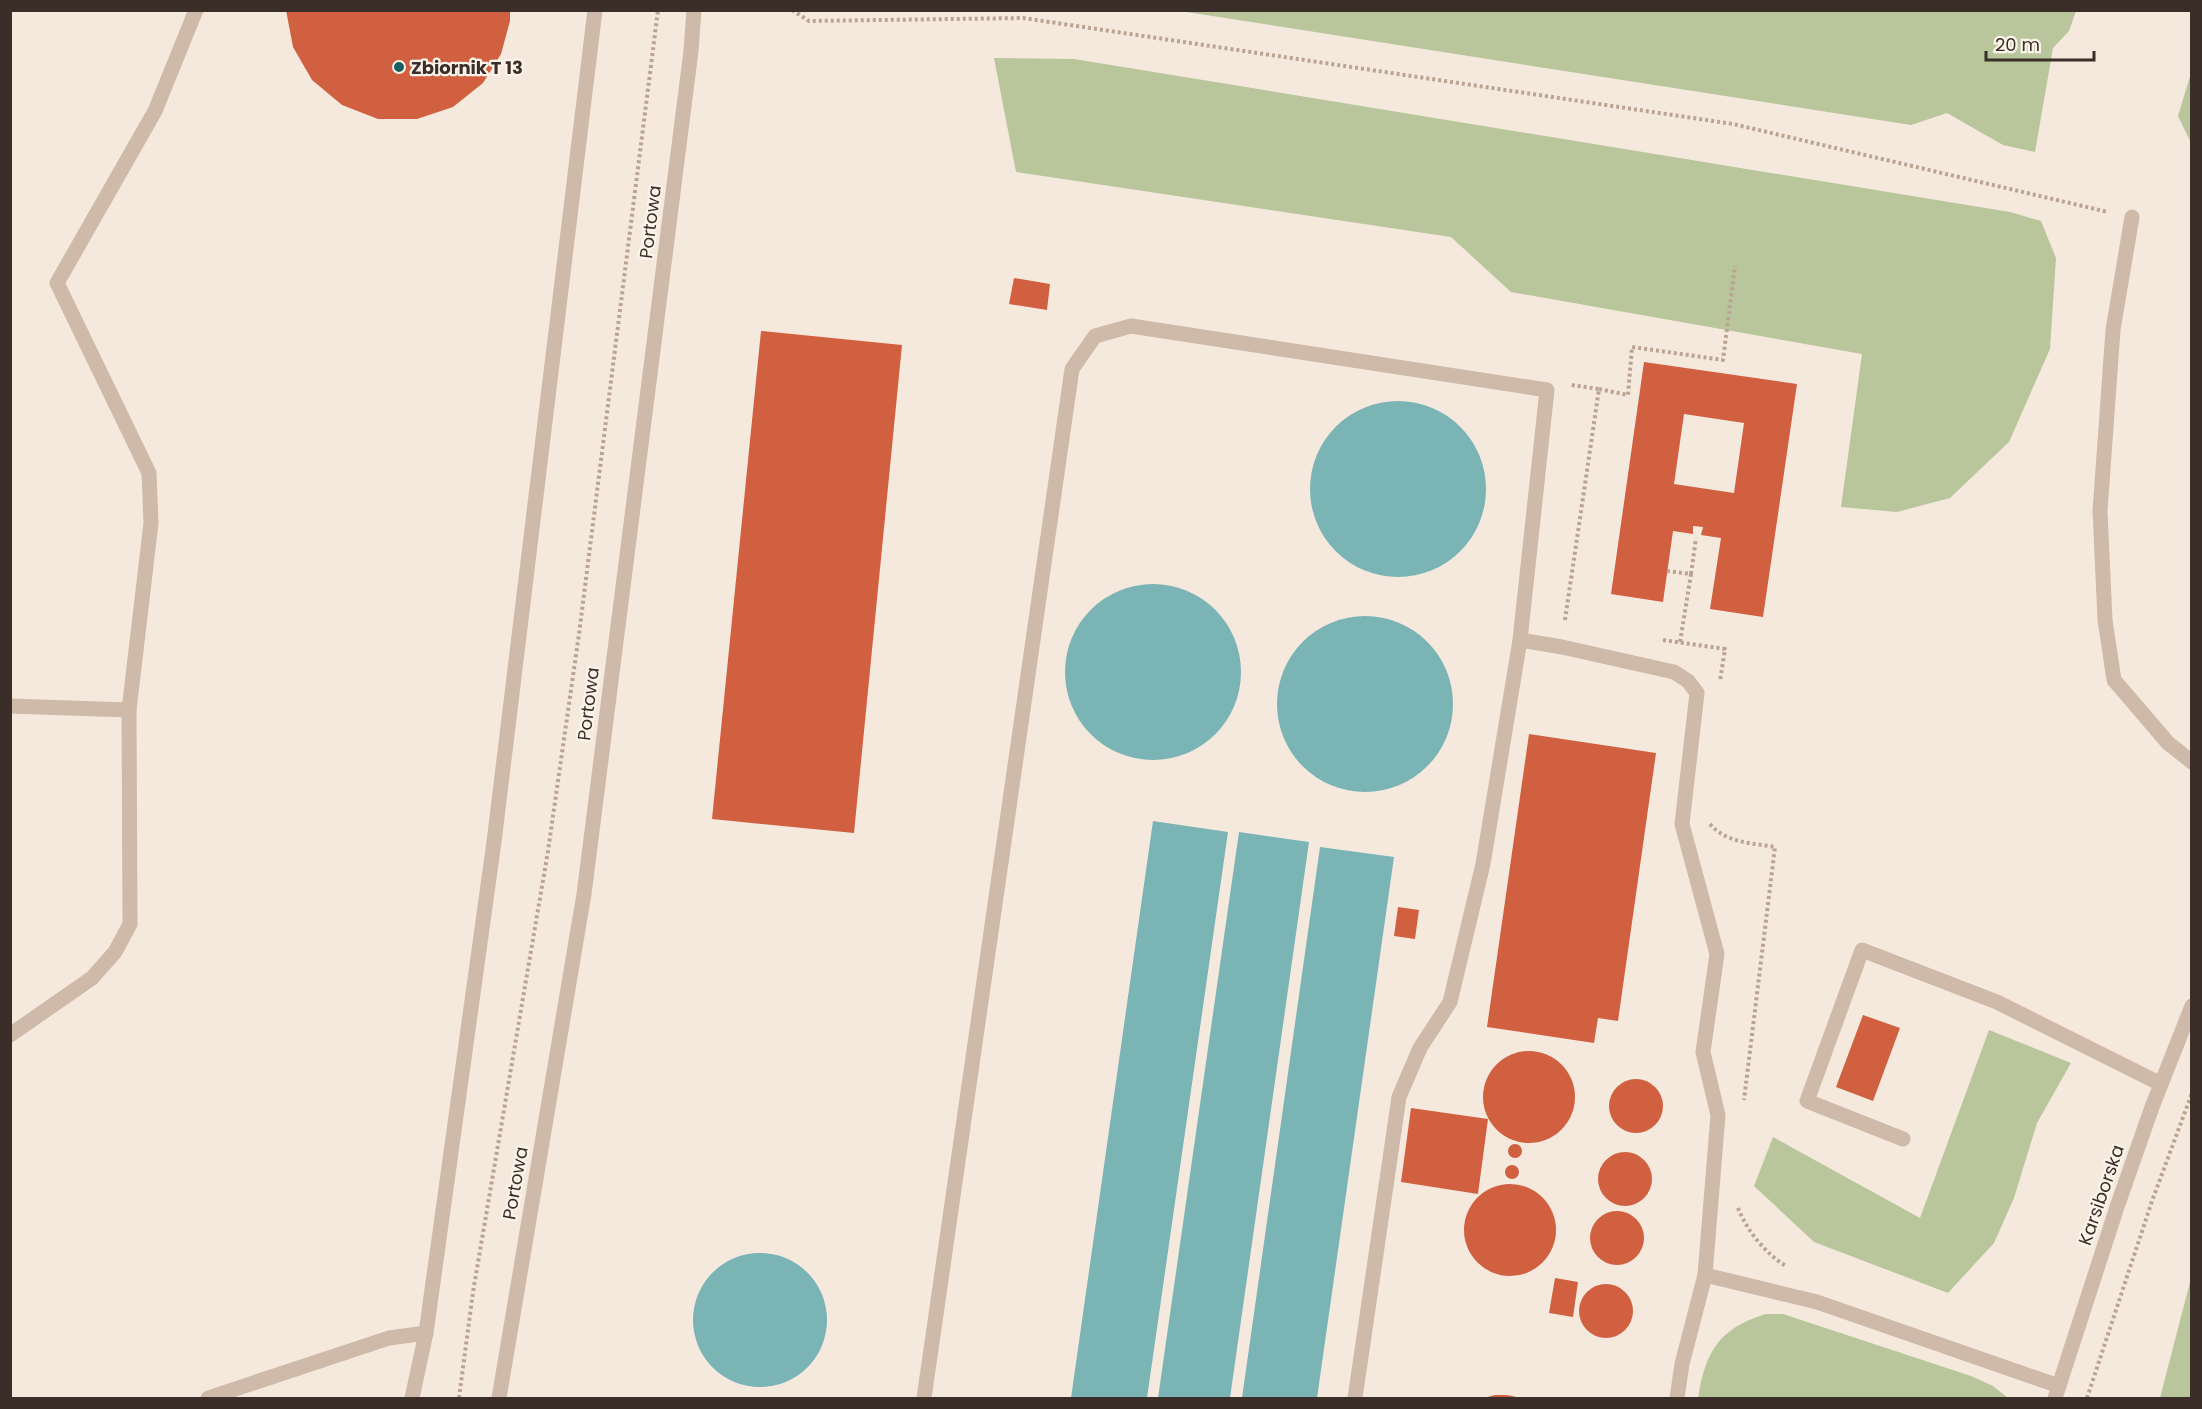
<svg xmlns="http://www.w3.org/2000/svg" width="2202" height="1409" font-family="Poppins,sans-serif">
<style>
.green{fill:#b9c69c}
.water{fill:#7ab4b5}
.building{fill:#d16040;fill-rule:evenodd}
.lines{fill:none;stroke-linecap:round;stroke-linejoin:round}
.path{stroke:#bba392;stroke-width:4;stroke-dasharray:3 3;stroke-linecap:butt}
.minor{stroke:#cfb9a8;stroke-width:15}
.poi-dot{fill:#1a5e61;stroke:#fcf4eb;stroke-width:2}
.labels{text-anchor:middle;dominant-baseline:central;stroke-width:4.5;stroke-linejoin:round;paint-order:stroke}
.poi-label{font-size:18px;font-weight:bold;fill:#3b2e29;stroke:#fcf4eb;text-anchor:start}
.street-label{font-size:18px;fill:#3b2e29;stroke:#fcf4eb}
</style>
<rect width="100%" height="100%" fill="#f5e9de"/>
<g class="green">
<path d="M1180,11L2076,10V11L2069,31L2053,48L2035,152L2003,145L1947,113L1911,125Z"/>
<path d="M994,58L1074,59L2010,212L2041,221L2056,258L2050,349L2009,442L1950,498L1897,512L1841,507L1862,354L1511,292L1451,237L1016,172Z"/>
<path d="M2191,73V143L2178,116Z"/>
<path d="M1989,1030L2071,1063L2037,1123L2014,1198L1994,1243L1948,1293L1814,1242L1754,1186L1773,1137L1920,1218Z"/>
<path d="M2191,1278V1398H2160Z"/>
<path d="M1766,1314H1783L1971,1376L1993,1386L2008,1398H1698C1705,1352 1719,1328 1766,1314Z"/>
</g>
<g class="water">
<circle cx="1398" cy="489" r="88"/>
<circle cx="1153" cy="672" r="88"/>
<circle cx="1365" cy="704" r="88"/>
<path d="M1153,821L1228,832L1147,1398H1071Z"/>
<path d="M1239,832L1309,842L1230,1398H1158Z"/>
<path d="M1320,847L1394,857L1317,1398H1242Z"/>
<circle cx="760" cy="1320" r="67"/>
</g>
<g class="building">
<path d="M286,10H510V21L501,54L483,83L453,107L417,119H378L342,105L312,80L293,47Z"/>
<path d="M1014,278L1050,284L1047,310L1009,304Z"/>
<path d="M761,331L902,345L854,833L712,819Z"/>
<path d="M1644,362L1797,384L1763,617L1710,609L1721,538L1701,535L1703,527L1693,526V534L1673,531L1663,602L1611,594ZM1684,414L1744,423L1734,493L1674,484Z"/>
<path d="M1529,734L1656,753L1618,1021L1598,1018L1594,1043L1487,1027Z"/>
<path d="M1398,907L1419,910L1415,939L1394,936Z"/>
<path d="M1863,1015L1900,1028L1873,1101L1836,1087Z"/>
<circle cx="1529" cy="1097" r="46"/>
<circle cx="1636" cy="1106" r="27"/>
<path d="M1411,1108L1488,1119L1478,1194L1401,1182Z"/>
<circle cx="1515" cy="1151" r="7"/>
<circle cx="1625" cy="1179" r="27"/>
<circle cx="1512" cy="1172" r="7"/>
<circle cx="1510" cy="1230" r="46"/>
<circle cx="1617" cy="1238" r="27"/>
<path d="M1555,1278L1578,1282L1573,1317L1549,1313Z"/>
<circle cx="1606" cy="1311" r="27"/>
<path d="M1495,1395H1507L1521,1398H1484Z"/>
</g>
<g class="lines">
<g class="path">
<path d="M792,10L809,21L1023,18L1733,124L2108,212"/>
<path d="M1599,389L1628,395L1632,347L1723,360L1735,266"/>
<path d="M1667,571L1691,574L1680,642"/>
<path d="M1691,574L1696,538"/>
<path d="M1565,620L1599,389L1571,385"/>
<path d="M1663,640L1725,649L1720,681"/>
<path d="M1710,824C1726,843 1752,843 1775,847L1744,1100"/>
<path d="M1738,1208C1747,1231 1766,1254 1786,1266"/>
<path d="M459,1398L473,1292L548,851L579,634L658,10"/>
<path d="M2087,1398L2152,1201L2192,1093"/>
</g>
<g class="minor">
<path d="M2132,217L2113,330L2100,511L2105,620L2114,680L2168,743L2192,762"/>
<path d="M1520,640L1562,647L1674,672L1688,681L1697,693L1682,824L1717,954L1703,1052L1718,1115L1705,1275L1682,1364L1677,1398"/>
<path d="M10,706L129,710"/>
<path d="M10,1035L92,978L115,952L130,924L129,710L151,523L149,473L57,283L155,111L196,10"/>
<path d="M1903,1139L1807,1101L1862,950L1997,1002L2161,1084"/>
<path d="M1705,1275L1817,1302L2059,1386"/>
<path d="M208,1398L389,1338L426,1333"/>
<path d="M412,1398L426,1333L494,842L595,10"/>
<path d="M499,1398L584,894L691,51L694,10"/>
<path d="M924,1398L1072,369L1095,336L1131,326L1547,390L1520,640L1483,864L1450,1002L1420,1048L1399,1097L1355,1398"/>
<path d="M2055,1398L2117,1207L2152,1107L2192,1006"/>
</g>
</g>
<circle class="poi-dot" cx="399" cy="67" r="6"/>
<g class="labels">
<g class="poi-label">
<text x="411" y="67">Zbiornik T 13</text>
</g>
<g class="street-label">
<text transform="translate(650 222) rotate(-83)">Portowa</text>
<text transform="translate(588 704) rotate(-83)">Portowa</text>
<text transform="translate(515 1183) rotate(-80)">Portowa</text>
<text transform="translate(2101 1195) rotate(-71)">Karsiborska</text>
</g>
</g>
<rect width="2202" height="1409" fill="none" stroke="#3b2e29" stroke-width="24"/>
<path d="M1986 51v9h108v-9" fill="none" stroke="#3b2e29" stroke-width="3"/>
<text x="1995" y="51" font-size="18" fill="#3b2e29" stroke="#fcf4eb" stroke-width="4.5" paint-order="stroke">20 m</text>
</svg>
